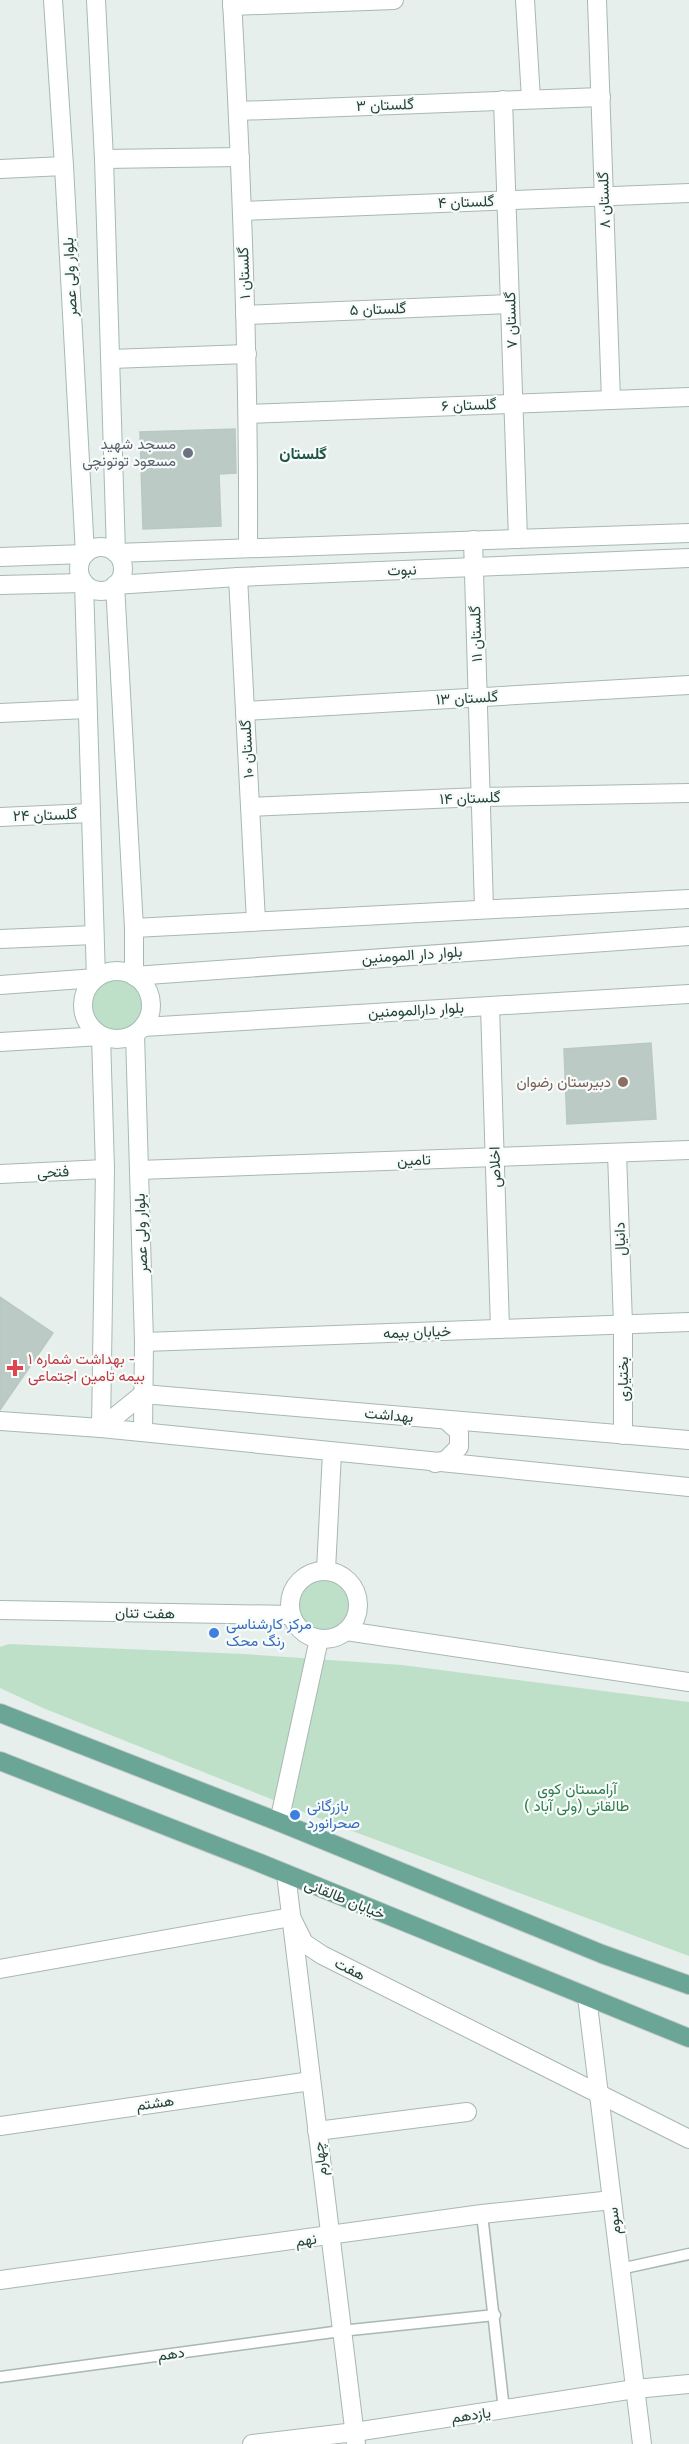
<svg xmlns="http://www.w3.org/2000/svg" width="689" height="2444" font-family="'Fira Sans',Vazirmatn,sans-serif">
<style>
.green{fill:#bfe0c8}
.building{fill:#bbcac4;stroke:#b8c9c2;stroke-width:1.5}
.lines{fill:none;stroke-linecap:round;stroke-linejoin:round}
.service-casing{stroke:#a8b8b2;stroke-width:13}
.minor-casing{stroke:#a8b8b2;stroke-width:20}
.tertiary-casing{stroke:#a8b8b2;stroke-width:20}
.secondary-casing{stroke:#a4bbb3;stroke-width:20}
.primary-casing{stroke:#c2cac8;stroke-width:20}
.service{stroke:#fff;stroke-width:10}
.minor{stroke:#fff;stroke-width:18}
.tertiary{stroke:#fff;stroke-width:18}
.secondary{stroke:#fff;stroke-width:18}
.primary{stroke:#6aa596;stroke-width:18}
.worship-dot{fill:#6b7280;stroke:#f7fbf9;stroke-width:2}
.education-dot{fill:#8d6e63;stroke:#f7fbf9;stroke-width:2}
.health-dot{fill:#e0444e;stroke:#f7fbf9;stroke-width:2}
.shop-dot{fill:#3f7fe0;stroke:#f7fbf9;stroke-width:2}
.labels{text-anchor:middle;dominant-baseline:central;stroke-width:4.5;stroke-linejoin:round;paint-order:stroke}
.street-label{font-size:15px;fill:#24423a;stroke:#f7fbf9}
.worship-label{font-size:15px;fill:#5b616d;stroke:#f7fbf9;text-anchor:end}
.education-label{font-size:15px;fill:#785e54;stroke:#f7fbf9;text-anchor:end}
.health-label{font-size:15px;fill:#be3a42;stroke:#f7fbf9;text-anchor:start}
.shop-label{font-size:15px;fill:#366cbe;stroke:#f7fbf9;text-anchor:start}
.park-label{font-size:15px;fill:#2d7a4b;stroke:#f7fbf9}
.neighbourhood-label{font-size:16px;font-weight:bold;fill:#1f5548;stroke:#f7fbf9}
</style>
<rect width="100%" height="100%" fill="#e6efeb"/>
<g class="green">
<circle cx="117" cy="1005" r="27"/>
<circle cx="324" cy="1605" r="29"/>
<path d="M9,1644L244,1654L402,1665L689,1702V1956L336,1825L43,1708L0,1688V1647Z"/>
</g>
<g class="building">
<path d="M235,429L236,473L219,474L221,526L143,529L140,432Z"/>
<path d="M651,1043L656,1119L567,1124L564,1049Z"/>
<path d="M0,1297L53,1333L0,1410Z"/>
</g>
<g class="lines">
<defs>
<g id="service">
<path d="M482,2214L504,2410"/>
<path d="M620,2269L689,2254"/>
<path d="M0,2377L341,2331L495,2315"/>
</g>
<g id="minor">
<path d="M232,0C242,182 249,364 248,547"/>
<path d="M525,0L531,99"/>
<path d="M597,0L611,400"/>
<path d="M232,6L394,0"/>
<path d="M503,100L518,539"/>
<path d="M238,111L601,97"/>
<path d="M104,159L240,157"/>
<path d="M0,169L64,166"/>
<path d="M242,211L689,193"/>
<path d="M245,315L510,304"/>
<path d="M111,359L247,354"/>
<path d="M249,414L689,397"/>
<path d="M473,540L484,908"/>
<path d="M238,577L256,921"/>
<path d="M245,711L689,685"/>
<path d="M0,713L87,709"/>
<path d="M250,807L480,797L689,793"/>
<path d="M0,817L90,813"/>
<path d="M134,928L689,899"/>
<path d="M0,939L94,935"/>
<path d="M490,1006L500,1329"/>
<path d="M617,1153L623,1324V1435"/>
<path d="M139,1170L689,1150"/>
<path d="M0,1174L105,1169"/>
<path d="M144,1342L689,1322"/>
<path d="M0,1421L101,1428"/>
<path d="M326,1570L332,1453"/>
<circle cx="324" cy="1605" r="34"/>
<path d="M0,1610L291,1615"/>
<path d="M346,1631L689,1682"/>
<path d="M279,1822L319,1639"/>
<path d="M286,1874L356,2444"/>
<path d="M0,1969L291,1917L304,1943L322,1955L689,2139"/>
<path d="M587,1997L642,2444"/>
<path d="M0,2126L311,2081"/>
<path d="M317,2131L467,2112"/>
<path d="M0,2280L482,2214L612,2200"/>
<path d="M252,2444L355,2432L635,2389L689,2384"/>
</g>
<g id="tertiary">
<path d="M116,553L689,533"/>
<path d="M0,557L85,554"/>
<path d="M0,585L84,583"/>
<path d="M115,585L238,577L689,558"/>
<path d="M134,976L689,936"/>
<path d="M0,985L96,978"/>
<path d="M143,1027L689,994"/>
<path d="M0,1042L101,1036"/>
<path d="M101,1428L143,1394L689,1440"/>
<path d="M101,1428L689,1487"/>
<path d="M435,1463L446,1460L459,1447V1432L446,1420"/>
</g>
<g id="secondary">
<path d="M53,0L64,166L85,554"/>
<path d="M96,0L104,159L116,553"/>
<circle cx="101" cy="569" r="22"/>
<path d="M84,583L96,978"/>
<path d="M115,585L134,928V976"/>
<circle cx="117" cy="1005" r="34"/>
<path d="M135,1034L144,1342L143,1432"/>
<path d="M101,1036L105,1169L101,1428"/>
</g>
<g id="primary">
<path d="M0,1713L279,1822L602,1954L689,1985"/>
<path d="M0,1761L260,1863L689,2038"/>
</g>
</defs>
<use href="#service" class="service-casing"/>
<use href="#minor" class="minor-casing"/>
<use href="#tertiary" class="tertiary-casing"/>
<use href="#secondary" class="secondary-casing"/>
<use href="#primary" class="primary-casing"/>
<use href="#service" class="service"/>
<use href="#minor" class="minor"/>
<use href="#tertiary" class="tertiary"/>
<use href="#secondary" class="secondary"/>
<use href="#primary" class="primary"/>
</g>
<circle class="worship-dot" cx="188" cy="453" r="6"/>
<circle class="education-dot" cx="623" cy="1082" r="6"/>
<path class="health-dot" d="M12 1359h6v6h6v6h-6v6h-6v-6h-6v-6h6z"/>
<g class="shop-dot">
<circle cx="214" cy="1633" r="6"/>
<circle cx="295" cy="1815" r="6"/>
</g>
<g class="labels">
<g class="street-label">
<text transform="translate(385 105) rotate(-2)">گلستان ۳</text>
<text transform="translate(604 200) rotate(-92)">گلستان ۸</text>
<text transform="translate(466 202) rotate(-2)">گلستان ۴</text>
<text transform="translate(244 273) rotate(-92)">گلستان ۱</text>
<text transform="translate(70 277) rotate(-93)">بلوار ولی عصر</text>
<text transform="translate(378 309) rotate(-2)">گلستان ۵</text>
<text transform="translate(511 320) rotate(-92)">گلستان ۷</text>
<text transform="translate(469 405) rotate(-2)">گلستان ۶</text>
<text transform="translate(402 570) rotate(-2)">نبوت</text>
<text transform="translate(476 634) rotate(-92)">گلستان ۱۱</text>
<text transform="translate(467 698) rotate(-3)">گلستان ۱۳</text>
<text transform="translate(247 749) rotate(-93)">گلستان ۱۰</text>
<text transform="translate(470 798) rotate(-2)">گلستان ۱۴</text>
<text transform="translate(45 815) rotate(-2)">گلستان ۲۴</text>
<text transform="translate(412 955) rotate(-4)">بلوار دار المومنین</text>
<text transform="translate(416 1010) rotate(-3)">بلوار دارالمومنین</text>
<text transform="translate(414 1160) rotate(-2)">تامین</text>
<text transform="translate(495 1167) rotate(-92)">اخلاص</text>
<text transform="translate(53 1172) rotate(-3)">فتحی</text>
<text transform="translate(141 1233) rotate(-92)">بلوار ولی عصر</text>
<text transform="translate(620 1239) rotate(-92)">دانیال</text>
<text transform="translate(417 1332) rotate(-2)">خیابان بیمه</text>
<text transform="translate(623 1379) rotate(-90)">بختیاری</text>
<text transform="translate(389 1415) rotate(5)">بهداشت</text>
<text transform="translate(145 1613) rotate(1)">هفت تنان</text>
<text transform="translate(345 1899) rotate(22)">خیابان طالقانی</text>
<text transform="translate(350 1969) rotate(27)">هفت</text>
<text transform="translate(155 2103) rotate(-8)">هشتم</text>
<text transform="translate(320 2159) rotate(-97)">چهارم</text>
<text transform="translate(614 2221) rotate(-97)">سوم</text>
<text transform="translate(306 2240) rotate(-8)">نهم</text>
<text transform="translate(171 2354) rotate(-8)">دهم</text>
<text transform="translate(471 2415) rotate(-8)">یازدهم</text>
</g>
<g class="worship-label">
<text x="176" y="444">مسجد شهید<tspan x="176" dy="17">مسعود توتونچی</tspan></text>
</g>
<g class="education-label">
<text x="611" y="1082">دبیرستان رضوان</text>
</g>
<g class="health-label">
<text x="28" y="1359">بهداشت شماره ۱ -<tspan x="28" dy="17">بیمه تامین اجتماعی</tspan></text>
</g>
<g class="shop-label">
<text x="226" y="1624">مرکز کارشناسی<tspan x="226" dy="17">رنگ محک</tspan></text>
<text x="307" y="1806">بازرگانی<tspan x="307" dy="17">صحرانورد</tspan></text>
</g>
<g class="park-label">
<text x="577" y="1789">آرامستان کوی<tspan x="577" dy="17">طالقانی (ولی آباد )</tspan></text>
</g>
<g class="neighbourhood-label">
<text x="303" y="453">گلستان</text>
</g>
</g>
</svg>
